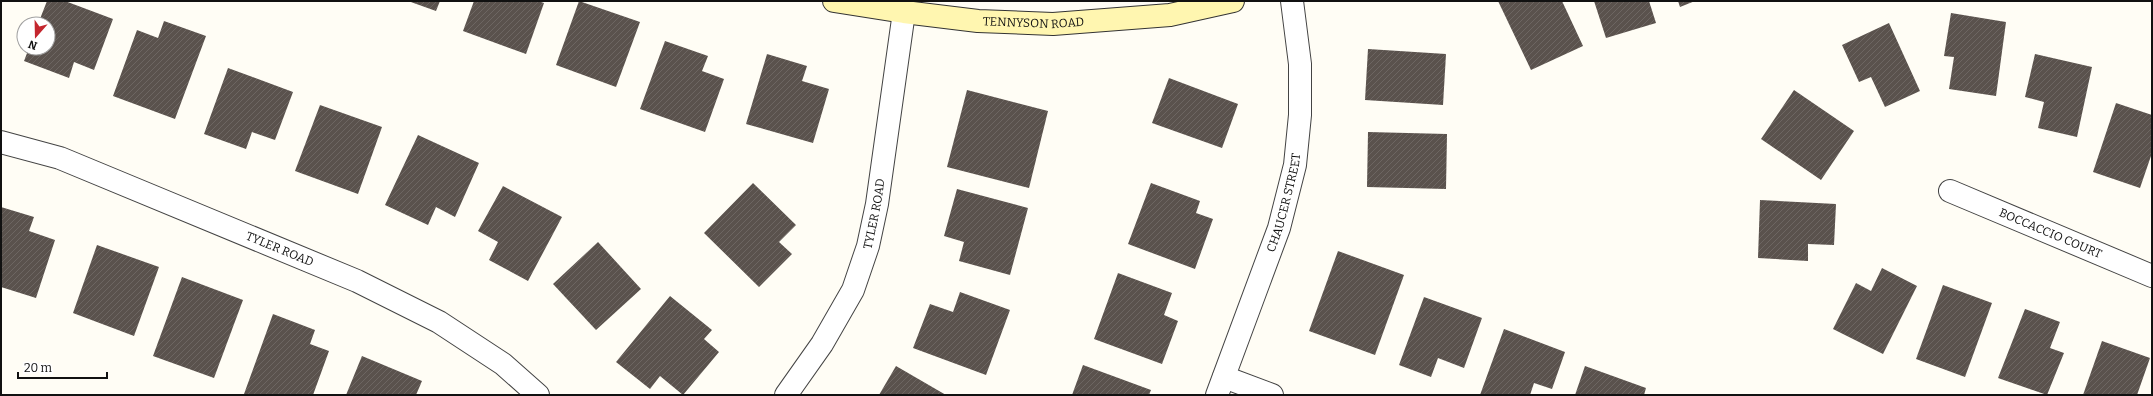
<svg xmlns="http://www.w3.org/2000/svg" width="2153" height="396" font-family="Bitter,serif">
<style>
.building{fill:url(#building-hatch)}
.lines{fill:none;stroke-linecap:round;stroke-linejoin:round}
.street-casing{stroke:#444;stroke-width:24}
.secondary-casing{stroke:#333;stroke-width:24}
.street{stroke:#fff;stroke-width:22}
.secondary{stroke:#fff6b0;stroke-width:22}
.labels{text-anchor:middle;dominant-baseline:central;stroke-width:4;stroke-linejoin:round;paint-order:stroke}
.street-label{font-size:12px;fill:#111;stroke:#fff}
</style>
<defs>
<pattern id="building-hatch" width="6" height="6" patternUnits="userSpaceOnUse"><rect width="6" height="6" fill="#5a524d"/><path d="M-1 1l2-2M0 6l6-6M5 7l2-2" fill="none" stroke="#6d6662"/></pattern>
</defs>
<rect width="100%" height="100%" fill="#fffdf5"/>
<g class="building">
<path d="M47,1H65L113,19L94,70L74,62L69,78L24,61L29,48H48V24H38Z"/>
<path d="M408,1H440L436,11Z"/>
<path d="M474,1H538L544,3L526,54L463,31Z"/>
<path d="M579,1L640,22L616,87L556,65Z"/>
<path d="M1498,1H1562L1583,46L1531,70Z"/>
<path d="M1594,1H1649L1656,23L1606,38Z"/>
<path d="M1678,1H1695L1680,7Z"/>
<path d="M1951,13L2006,22L1996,96L1949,89L1954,57L1944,56Z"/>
<path d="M164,21L206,36L175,119L113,96L137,30L158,38Z"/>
<path d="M1889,23L1920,91L1885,107L1871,77L1859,82L1842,45Z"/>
<path d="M665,41L708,56L702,71L724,79L705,132L640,109Z"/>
<path d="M1368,49L1446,54L1443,105L1365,100Z"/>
<path d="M767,54L807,66L802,81L829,89L813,143L746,124Z"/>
<path d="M2035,54L2092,67L2077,137L2038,128L2044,102L2025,97Z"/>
<path d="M228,68L293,92L275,140L252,132L246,149L204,134Z"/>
<path d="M1169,78L1238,104L1222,148L1152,123Z"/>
<path d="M967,90L1048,111L1029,188L947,167Z"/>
<path d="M1794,90L1854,131L1821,180L1761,139Z"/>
<path d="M2116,103L2152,115V153L2140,188L2093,172Z"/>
<path d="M320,105L382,127L358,194L295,171Z"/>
<path d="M1368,132L1447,134L1446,189L1367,187Z"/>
<path d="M418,135L479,163L455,217L436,207L428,225L385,205Z"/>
<path d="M753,183L796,225L779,242L792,254L759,287L704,233Z"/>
<path d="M1151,183L1200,201L1196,213L1213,219L1195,269L1128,244Z"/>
<path d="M503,186L562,217L528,281L489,260L498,242L478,231Z"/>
<path d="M957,189L1028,208L1010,275L959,261L964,242L944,236Z"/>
<path d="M1760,200L1836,204L1834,245L1808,244V261L1758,258Z"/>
<path d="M1,207L34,217L29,231L55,240L36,298L1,287Z"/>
<path d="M598,242L641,289L596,330L553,284Z"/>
<path d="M97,245L159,267L134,336L73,313Z"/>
<path d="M1338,251L1404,275L1375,355L1309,331Z"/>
<path d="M1882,268L1917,286L1883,354L1833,329L1856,283L1871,291Z"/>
<path d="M1118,273L1172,293L1164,315L1178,321L1162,364L1094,339Z"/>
<path d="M182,277L243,300L214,378L153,356Z"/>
<path d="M1943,285L1992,303L1965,377L1916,359Z"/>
<path d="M960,292L1010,310L986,375L913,348L930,304L953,312Z"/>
<path d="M670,296L712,330L704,339L719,352L683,395L660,376L650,389L616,362Z"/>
<path d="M1424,297L1482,318L1464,368L1438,358L1431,377L1399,365Z"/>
<path d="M2025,309L2060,322L2050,348L2064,353L2047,395L1998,378Z"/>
<path d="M273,314L315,330L310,344L329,351L313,395L244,394Z"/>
<path d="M1504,329L1565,352L1552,389L1534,383L1530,395H1480Z"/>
<path d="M2102,341L2150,358L2137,395H2083Z"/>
<path d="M362,356L422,381L416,395H346Z"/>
<path d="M1083,365L1151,390L1149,395H1072Z"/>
<path d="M896,366L946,395H879Z"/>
<path d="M1585,366L1646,388L1644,395H1575Z"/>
</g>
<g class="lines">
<defs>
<g id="street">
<path id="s1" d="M1,142L60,158L357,281L439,322L503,364L538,395"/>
<path id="s2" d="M1950,191L2152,276"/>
<path d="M1224,377L1272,395"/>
<path id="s3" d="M786,395L822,344L853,290L868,246L877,204L904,12"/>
<path id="s4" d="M1217,395L1279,228L1295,165L1300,115V64L1292,1"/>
</g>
<g id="secondary">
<path id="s5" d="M834,1L904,12L978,21L1053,24L1170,15L1233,1"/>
</g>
</defs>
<use href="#street" class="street-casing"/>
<use href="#secondary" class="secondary-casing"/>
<use href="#street" class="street"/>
<use href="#secondary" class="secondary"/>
</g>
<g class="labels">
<g class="street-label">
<text stroke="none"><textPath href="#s5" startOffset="201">TENNYSON ROAD</textPath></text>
<text stroke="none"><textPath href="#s4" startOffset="204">CHAUCER STREET</textPath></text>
<text stroke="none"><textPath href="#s3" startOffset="204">TYLER ROAD</textPath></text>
<text stroke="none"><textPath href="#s2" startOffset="109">BOCCACCIO COURT</textPath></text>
<text stroke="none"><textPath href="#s1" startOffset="299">TYLER ROAD</textPath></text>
</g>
</g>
<rect width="2153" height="396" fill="none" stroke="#111111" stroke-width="4"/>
<g transform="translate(36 36) rotate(200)"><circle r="19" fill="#ffffff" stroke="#a0a0a0"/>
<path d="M0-3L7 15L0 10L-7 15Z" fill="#c4262e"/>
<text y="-6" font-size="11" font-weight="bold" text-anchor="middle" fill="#111111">N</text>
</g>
<path d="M18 372v6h89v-6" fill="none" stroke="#111111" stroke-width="2"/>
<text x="24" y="372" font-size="12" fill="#111111" stroke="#ffffff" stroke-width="3" paint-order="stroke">20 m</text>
</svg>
